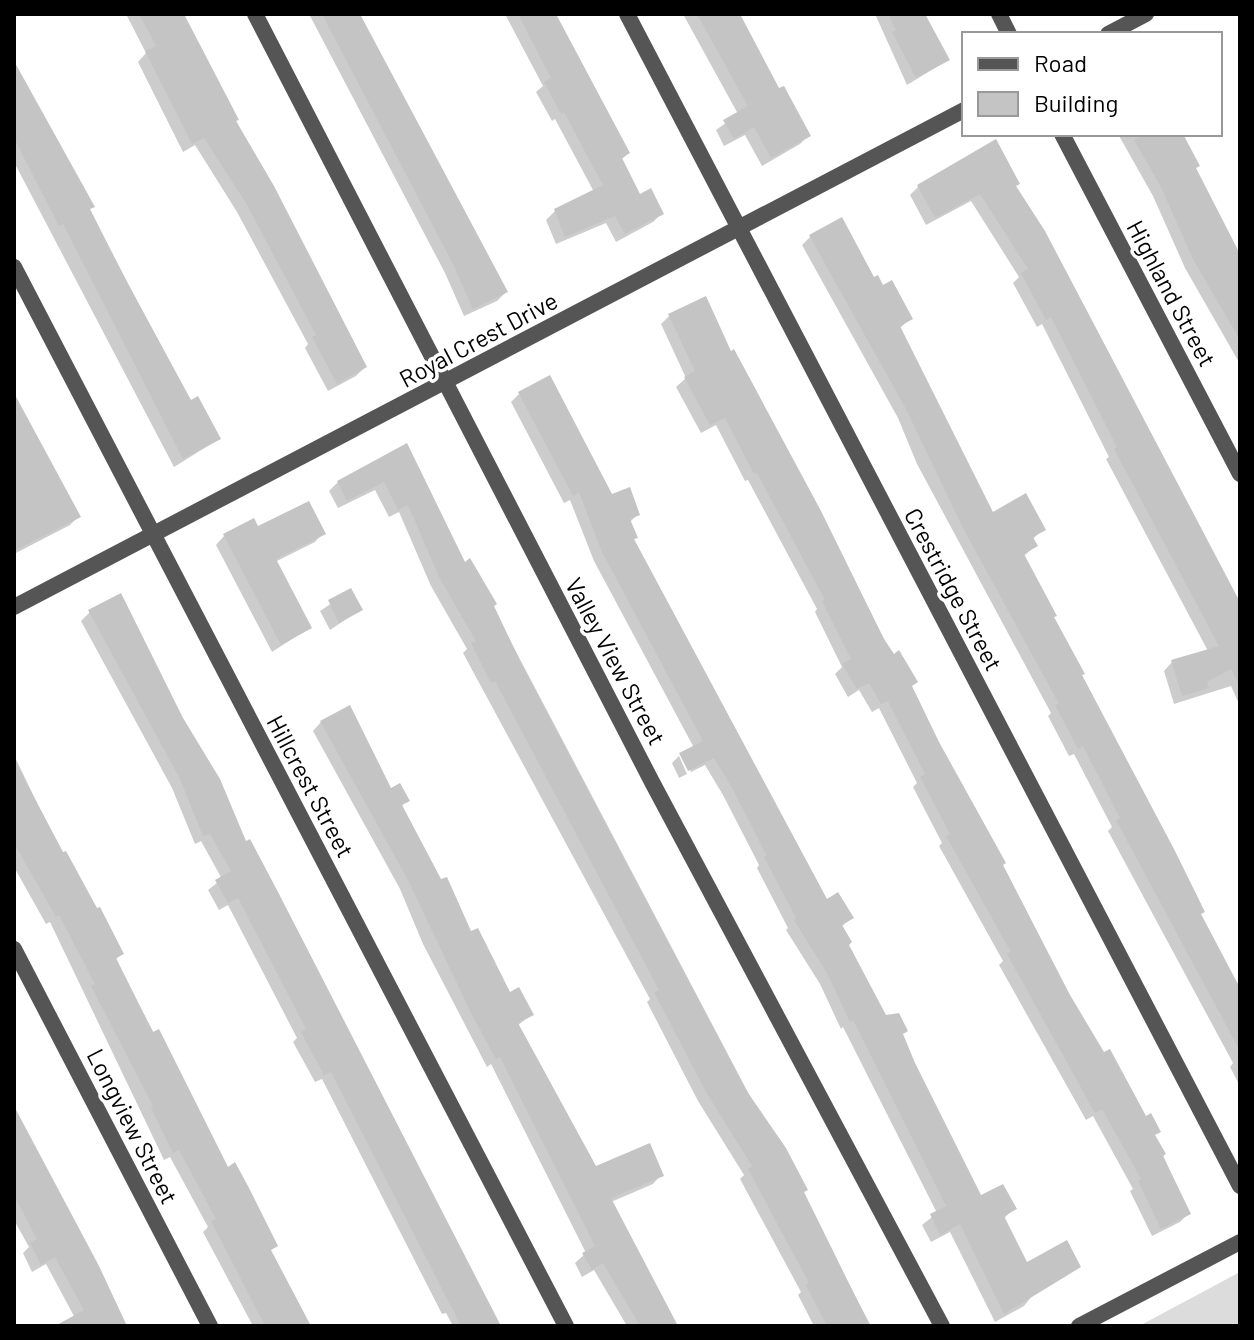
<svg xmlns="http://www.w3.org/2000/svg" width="1254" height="1340" font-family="Barlow,sans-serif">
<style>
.green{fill:#dcdcdc}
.shadow{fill:#0003}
.building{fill:#c4c4c4}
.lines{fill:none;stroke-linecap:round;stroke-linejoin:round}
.minor{stroke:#555;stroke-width:16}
.tertiary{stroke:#555;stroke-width:16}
.labels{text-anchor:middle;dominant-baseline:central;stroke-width:7;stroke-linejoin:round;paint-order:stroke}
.street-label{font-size:24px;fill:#000;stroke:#fff}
</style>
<rect width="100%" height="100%" fill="#fff"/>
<path class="green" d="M1240,1272V1326H1139Z"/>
<g class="shadow">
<path d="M126,14H180L365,367L356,376L328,391L305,348L308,344L237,212L195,145L183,152L138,62L146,53Z"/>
<path d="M309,14H359L506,292L497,301L464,316L445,273Z"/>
<path d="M505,14H555L628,153L621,160L640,197L662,213L653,222L616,242L606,223L556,244L546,220L555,211L594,192L555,119L552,121L536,92L543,86Z"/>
<path d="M683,14H739L779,91L808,136L800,144L762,166L745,135L724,146L716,130L738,114Z"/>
<path d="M875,14H925L948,60L907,85Z"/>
<path d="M14,65L92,207L89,210L191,402L219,439L174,467L14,162Z"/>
<path d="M1118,134H1180L1194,169L1240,261V364L1185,268L1153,196Z"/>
<path d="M919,186L1014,187L1240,606V706L1231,686L1174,704L1164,671L1172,662L1208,651L1106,459L1109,457L1042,324L1037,327L1013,283L1019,277L971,201L926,225L910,195Z"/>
<path d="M811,236L873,280L910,319L900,328L992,514L1043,529L1032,540L1035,546L1023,557L1199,915L1236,984L1240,982V1086L1230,1067L1233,1063L1108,831L1112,827L1074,754L1069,756L1048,716L1051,713L917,464L898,418L802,245Z"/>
<path d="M670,315L730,354L910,687L1069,996L1154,1136L1189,1213L1180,1222L1152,1236L1130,1191L1133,1189L1093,1116L1086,1120L999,965L1003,961L939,846L942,843L913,787L917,783L879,708L872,712L859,690L848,697L835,674L842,667L815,612L817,609L748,480L745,481L716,425L701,433L676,387L686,378L661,324Z"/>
<path d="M519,394L611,496L638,514L629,523L632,541L826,902L852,917L841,927L847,945L885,1017L901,1035L980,1198L1014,1209L1003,1219L1026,1264L1079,1267L1032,1296L1024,1306L995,1322L950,1232L931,1242L922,1225L937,1213L843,1027L841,1029L820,984L786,930L788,928L757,868L759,865L723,795L705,765L691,772L682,755L693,746L594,561L570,500L564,503L511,402Z"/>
<path d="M14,399L79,516L70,525L14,554Z"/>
<path d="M406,446L464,565L492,606L871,1326H814L798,1295L801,1292L740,1179L744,1175L698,1101L647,1002L650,999L463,653L467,649L431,586L399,512L389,517L375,490L338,508L329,491L338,482Z"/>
<path d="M257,528L323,533L315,542L275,562L309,628L272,652L216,545L224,536Z"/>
<path d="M350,591L360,610L330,630L320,611Z"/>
<path d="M90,612L245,844L499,1326H453L446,1313L442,1314L322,1079L315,1082L293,1042L297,1038L228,905L219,910L208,890L222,879L201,841L195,844L172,788L81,621Z"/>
<path d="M321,722L390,791L407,800L401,807L470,934L509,995L531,1015L517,1026L595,1169L661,1175L653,1184L611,1202L675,1326H627L594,1270L582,1277L575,1263L586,1253L491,1064L487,1067L423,944L400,889L313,731Z"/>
<path d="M14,755L62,855L122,954L115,960L309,1326H253L203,1232L208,1227L170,1157L164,1160L50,922L46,924L14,867Z"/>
<path d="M679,756L687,774L679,778L672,763Z"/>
<path d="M14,1109L95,1268L127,1326H67L75,1318L46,1264L32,1272L23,1253L29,1247L14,1220Z"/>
</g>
<g class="building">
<path d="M139,14H184L239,120L236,121L274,186L367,367L337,384L312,337L316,335L246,203L204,138L192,144L145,51L156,46Z"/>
<path d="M322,14H360L508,292L473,309L453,264Z"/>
<path d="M518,14H556L630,153L622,158L640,194L651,188L664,214L625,234L615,216L565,237L554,209L603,185L564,112L561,114L544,82L551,78Z"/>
<path d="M697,14H740L779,88L784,86L811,136L771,158L754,127L734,139L723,120L748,106Z"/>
<path d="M888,14H925L950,60L916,78L892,32L896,30Z"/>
<path d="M14,61L95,207L90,209L128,284L191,400L198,396L221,439L183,459L63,224L59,226L14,138Z"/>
<path d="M1146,134H1183L1200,166L1196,168L1240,254V340L1193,259L1161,187L1134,140Z"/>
<path d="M996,139L1020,184L1016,186L1045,231L1240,602V687L1231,669L1207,682L1209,688L1182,696L1171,660L1219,646L1114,449L1117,447L1051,317L1046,320L1021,273L1028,269L980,194L935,218L917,185Z"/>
<path d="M842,217L874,277L878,275L883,285L892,280L913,319L900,326L993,512L1026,493L1046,530L1033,537L1038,546L1024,554L1057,616L1054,617L1085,674L1082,675L1175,851L1205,912L1201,914L1240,988V1051L1116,820L1120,818L1083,746L1078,749L1055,705L1059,704L963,528L906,409L809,235Z"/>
<path d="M706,296L731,351L734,349L821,511L884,639L894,654L899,650L918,682L912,686L939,742L1006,863L1003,865L1070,995L1104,1052L1110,1049L1146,1116L1151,1113L1161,1132L1155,1135L1166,1154L1163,1156L1191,1214L1161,1229L1138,1181L1141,1179L1102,1109L1095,1113L1007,954L1011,952L946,836L950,834L920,777L925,774L888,701L881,704L869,683L857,689L842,664L851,659L822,601L825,600L757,473L754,474L725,418L710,425L684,377L695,371L668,314Z"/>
<path d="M550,375L612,494L630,487L640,515L630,519L638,538L634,539L827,899L838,892L854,918L842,925L852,942L849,945L886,1015L899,1013L908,1031L903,1034L915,1063L981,1195L1003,1184L1017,1209L1004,1216L1027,1262L1067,1240L1081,1267L1004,1314L960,1224L940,1235L930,1214L946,1206L853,1020L850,1022L828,975L794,920L796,918L764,857L767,856L731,786L714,758L688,771L679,753L703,741L602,552L579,492L573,496L518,392Z"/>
<path d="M14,393L81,517L14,551Z"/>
<path d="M407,443L465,562L470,558L497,604L494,606L523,667L746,1090L786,1148L808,1190L804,1192L870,1326H827L806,1285L809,1283L748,1169L752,1166L706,1092L654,992L659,990L495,681L491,683L471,643L476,641L439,577L408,505L398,510L384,482L347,501L337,481Z"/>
<path d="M309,501L326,534L276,559L312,628L281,645L223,534L254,518L258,526Z"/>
<path d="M351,588L363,610L339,623L328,600Z"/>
<path d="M121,593L183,718L220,779L246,841L250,839L278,892L501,1326H461L331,1072L324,1075L301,1032L306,1029L238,898L228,903L215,880L231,871L210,834L203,836L180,779L88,610Z"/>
<path d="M350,705L391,788L400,783L410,801L402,805L441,879L447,877L471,931L478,928L510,992L519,987L534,1015L518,1023L596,1166L650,1143L664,1176L611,1198L678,1326H640L603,1263L592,1270L582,1253L595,1246L500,1057L496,1059L471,1013L408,880L320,721Z"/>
<path d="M14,759L63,852L66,851L97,908L100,907L124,954L116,958L153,1032L159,1029L228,1167L235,1162L248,1186L278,1246L271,1250L311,1326H265L211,1221L216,1219L179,1150L173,1153L151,1108L153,1106L91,986L95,984L59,915L56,917L14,843Z"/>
<path d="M14,1106L99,1266L127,1326H55L84,1310L55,1257L41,1265L30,1243L37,1239L14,1195Z"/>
</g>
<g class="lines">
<g class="minor">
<path d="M255,14L652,782L942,1326"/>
<path d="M627,14L1240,1186"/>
<path d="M999,14L1009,34"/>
<path d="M1108,34L1146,14"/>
<path d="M1062,134L1240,474"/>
<path d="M14,607L964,110"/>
<path d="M14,949L210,1326"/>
<path d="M1079,1326L1240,1242"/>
</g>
<path class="tertiary" d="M14,267L566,1326"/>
</g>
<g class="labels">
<g class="street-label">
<text transform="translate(1172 293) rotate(62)">Highland Street</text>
<text transform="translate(478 339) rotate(-28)">Royal Crest Drive</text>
<text transform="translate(954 589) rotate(62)">Crestridge Street</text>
<text transform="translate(616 661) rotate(62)">Valley View Street</text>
<text transform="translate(311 786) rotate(62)">Hillcrest Street</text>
<text transform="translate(133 1126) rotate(63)">Longview Street</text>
</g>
</g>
<rect width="1254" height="1340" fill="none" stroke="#000000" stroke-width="32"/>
<rect x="962" y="32" width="260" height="104" fill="#ffffff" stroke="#999999" stroke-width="2"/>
<rect x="978" y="58" width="40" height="12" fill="#555555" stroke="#999999" stroke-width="2"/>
<text x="1034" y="72" font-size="24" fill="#000000">Road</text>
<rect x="978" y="92" width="40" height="24" fill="#c4c4c4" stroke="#999999" stroke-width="2"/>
<text x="1034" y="112" font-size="24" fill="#000000">Building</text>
</svg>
